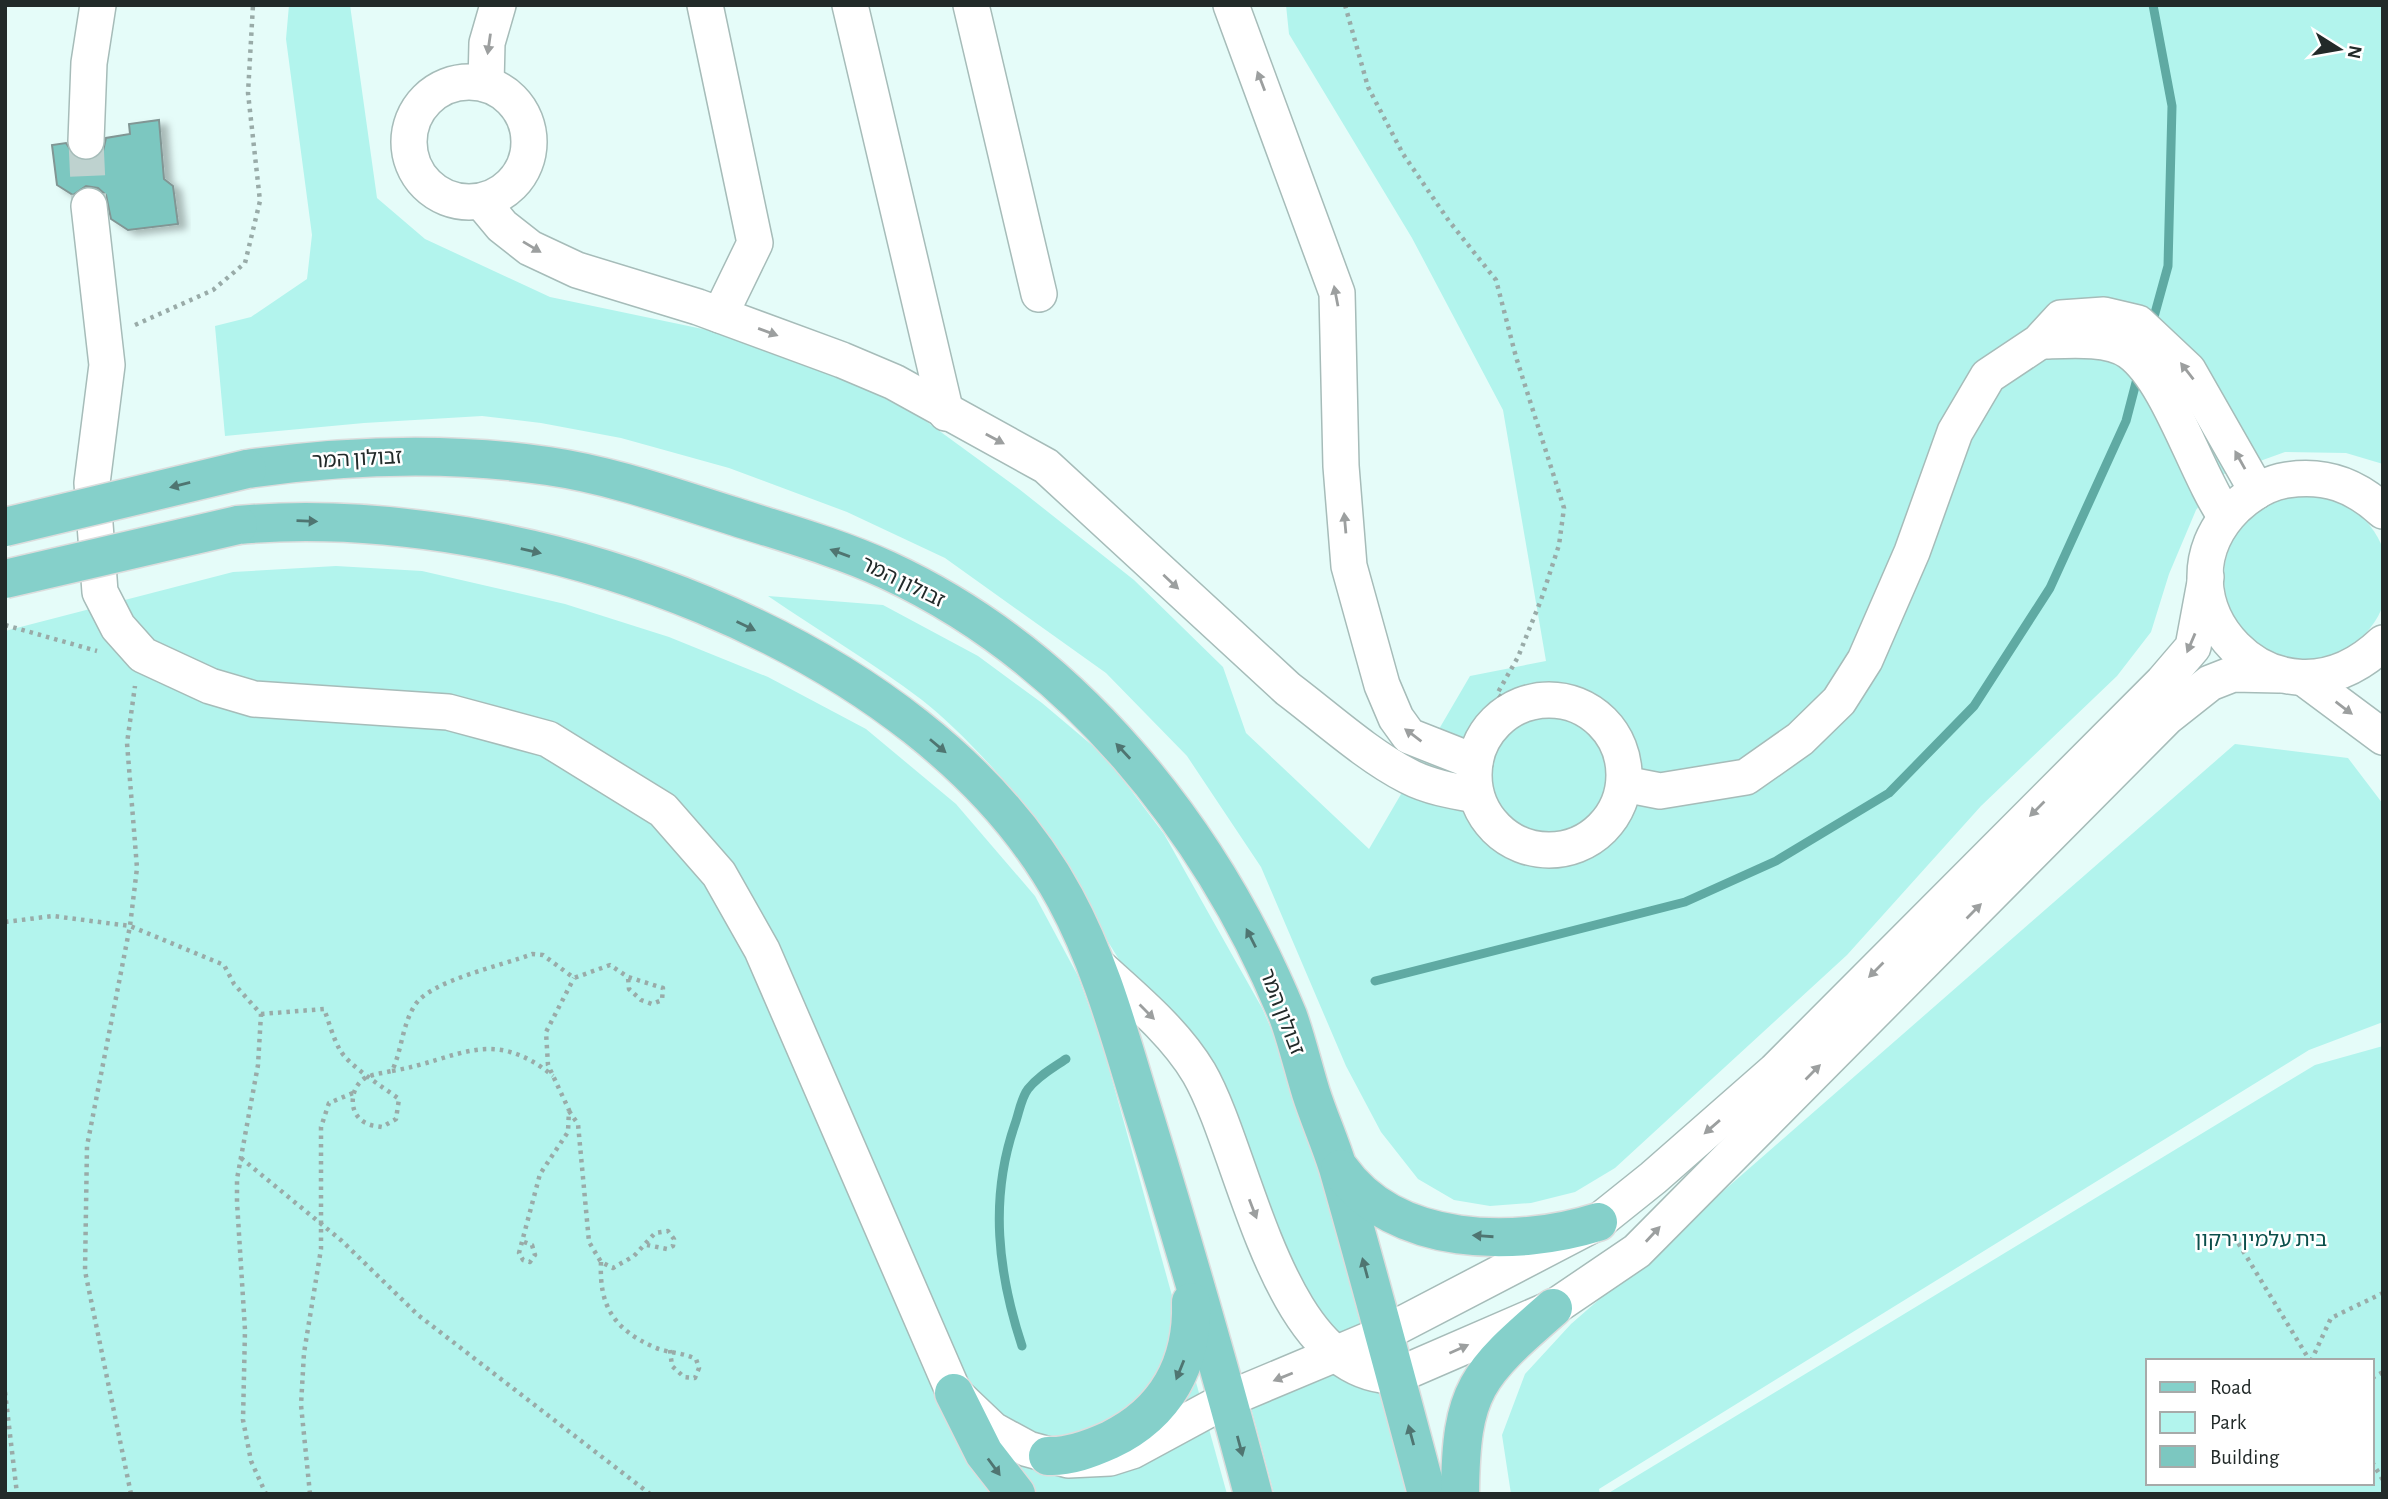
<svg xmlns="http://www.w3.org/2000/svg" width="2388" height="1499" font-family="'Alegreya Sans','Noto Sans Hebrew',sans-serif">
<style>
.green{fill:#b2f4ed;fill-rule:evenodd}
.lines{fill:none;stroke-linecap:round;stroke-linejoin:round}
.stream{stroke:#5faaa3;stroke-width:9}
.building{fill:#7cc7c0;stroke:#819694;stroke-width:2;filter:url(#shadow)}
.minor-tunnel{stroke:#bed2cf;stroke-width:35;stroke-dasharray:35 18;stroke-linecap:butt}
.minor-casing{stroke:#a6bcb9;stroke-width:38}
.major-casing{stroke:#dcdddd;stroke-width:41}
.path{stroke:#99aba8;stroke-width:4.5;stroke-dasharray:3.5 5;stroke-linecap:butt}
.minor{stroke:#fff;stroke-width:35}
.major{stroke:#85d0ca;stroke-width:38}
.major-bridge-casing{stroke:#dcdddd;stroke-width:41;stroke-linecap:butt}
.major-bridge{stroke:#85d0ca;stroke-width:38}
.oneway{fill:#9c9f9f}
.oneway2{fill:#4f7571}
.labels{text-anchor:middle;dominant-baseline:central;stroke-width:5;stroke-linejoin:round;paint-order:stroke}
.street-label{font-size:21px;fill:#222a29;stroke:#fff}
.park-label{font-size:21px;fill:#0b4f4b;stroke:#fff}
</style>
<defs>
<filter id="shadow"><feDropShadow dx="8" dy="4.5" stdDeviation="3.5" flood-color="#0004"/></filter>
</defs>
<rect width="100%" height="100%" fill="#e5fcf9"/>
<g class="green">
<path d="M289,5H350L377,198L425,239L550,297L736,336L841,375L923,419L1019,489L1134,580L1223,667L1246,733L1369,849L1470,676L1546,661L1503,410L1412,238L1289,34L1286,5H2383V464L2346,453L2285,452L2224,474L2196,510L2169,574L2151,632L2117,676L1981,806L1847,955L1615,1168L1575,1192L1531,1203L1490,1206L1454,1200L1418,1179L1381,1132L1346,1066L1261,867L1187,756L1106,673L945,558L847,512L729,468L621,438L541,423L482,416L364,423L225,436L215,326L251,317L307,279L312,235L286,39Z"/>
<circle cx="2306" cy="577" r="82"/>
<path d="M336,566L422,571L565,604L669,637L768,677L866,729L956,804L1035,896L1078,976L1100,1036L1227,1494H5V631L233,572Z"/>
<path d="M768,596L883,605L978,656L1042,703L1106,757L1164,834L1262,1008L1299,1092L1369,1323L1342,1342L1322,1321L1132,979C1100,934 1078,883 1048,837C1020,795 962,731 922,700C873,663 819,631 768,596Z"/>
<path d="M2235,744L2348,758L2383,804V1022L2309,1050L1599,1489L1600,1494H1511L1502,1435L1525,1374L1571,1324Z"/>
<path d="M2383,1046V1494H1607L2315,1065ZM2148,1361H2372V1483H2148Z"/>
<path d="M1333,1372L1362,1388L1388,1390L1414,1494H1274L1251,1408Z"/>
</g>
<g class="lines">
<g class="stream">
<path d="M2152,324L2168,266L2172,106L2153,5"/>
<path d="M1375,981L1685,902L1776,861L1889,793L1974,706L2050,588L2126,421L2138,375"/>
<path d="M1022,1346C998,1273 989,1199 1015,1124C1019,1113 1021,1098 1028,1089C1038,1076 1053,1068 1066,1059"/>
</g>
</g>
<path class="building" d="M159,120L164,179L173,186L178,224L128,230L111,219L106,195L98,188L86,186L73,195L57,185L52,145L66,143L76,158L95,159L103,151L106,138L130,134L129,124Z"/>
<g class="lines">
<path class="minor-tunnel" d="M86,141L89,206"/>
<defs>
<g id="minor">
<path d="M705,5L755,243L720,315"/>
<path d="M850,5L946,413"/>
<path d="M971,5L1039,294"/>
<path d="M1231,5L1337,293L1341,466L1349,566L1382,685L1396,718L1409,736L1475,762"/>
<circle cx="469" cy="142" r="60"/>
<path d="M486,84L487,43L498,5"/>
<path d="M86,141L89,63L98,5"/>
<path d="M482,202L502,226L530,248L577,270L698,307L842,360L894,382L1046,466L1288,689C1324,716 1368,756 1408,776C1429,787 1453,791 1476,795"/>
<path d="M89,206L107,365L92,483L100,592L118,627L143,655L210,686L254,699L448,712L548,739L663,810L719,874L762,950L954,1393L993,1430L1028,1449L1068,1460L1110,1458L1132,1451L1228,1399L1383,1334L1598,1222L1653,1178L1775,1071L2163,682L2193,647L2206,577"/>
<path d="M2046,341C2070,340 2110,337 2130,352C2169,380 2196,474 2226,517"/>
<path d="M2383,511C2355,485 2325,474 2287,480C2267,483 2250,494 2236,507C2144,597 2276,745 2383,643"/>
<path d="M2305,679L2383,737"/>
<circle cx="1549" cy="775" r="75"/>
<path d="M1624,784L1660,791L1746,777L1800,739L1839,701L1865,660L1912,552L1955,432L1988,376L2039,342L2061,318L2104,315L2138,323L2188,370L2257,491"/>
<path d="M1097,965C1132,997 1174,1031 1199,1073C1246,1154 1277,1377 1396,1376L1553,1308L1637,1251L2167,717L2210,683L2233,674L2279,675"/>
</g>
<g id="major">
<path d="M247,469C347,455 447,451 548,466C611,475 675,498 736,517C786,533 839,548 887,570C1073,656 1211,829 1288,1016C1297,1041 1303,1067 1311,1093C1319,1118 1330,1142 1338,1168C1369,1276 1398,1385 1427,1494"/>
<path d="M238,525C519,500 924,639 1065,898C1103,968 1122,1045 1146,1121C1184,1245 1220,1368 1253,1494"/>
<path d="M1340,1169C1395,1247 1516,1248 1598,1222"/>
<path d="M954,1393L984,1453L1016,1494"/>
<path d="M1048,1456C1069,1457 1090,1449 1110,1440C1166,1413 1193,1364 1191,1302"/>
<path d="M1460,1494C1461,1389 1476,1375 1553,1308"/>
</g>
</defs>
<use href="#minor" class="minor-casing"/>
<use href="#major" class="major-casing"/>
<g class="path">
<path d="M1345,5L1368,87L1403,154L1449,221L1496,280L1516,357L1564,508L1559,545L1541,600L1518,657L1497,694L1515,708"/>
<path d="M135,325L213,290L245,263L260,201L248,93L253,5"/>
<path d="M5,625L97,651"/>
<path d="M5,922L53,916L130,926L224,965L234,984L261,1014L258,1065L237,1179V1202L245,1330L243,1420L251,1461L266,1494"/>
<path d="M261,1014L324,1009C329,1022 333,1038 340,1050C349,1066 383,1087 399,1099L396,1119L382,1127C377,1126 371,1126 366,1123C348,1115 349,1088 365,1078C373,1074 383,1073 392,1071C402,1050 402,1025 415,1005C431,980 502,966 532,954L543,955L574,978L610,965L628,977L663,988L662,1000L652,1004L641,1000L629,989L628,977"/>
<path d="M392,1071C458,1060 491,1025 553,1076"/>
<path d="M569,1111L578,1124L589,1242L601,1262L613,1268L634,1256L655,1233L668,1231L674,1239L673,1246L667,1249L647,1245"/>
<path d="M241,1158L342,1241L418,1315L650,1494"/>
<path d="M2234,1236L2310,1361"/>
<path d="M524,1242L532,1245L535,1255L530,1262L523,1260L519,1253L540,1174L568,1132L569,1110L548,1065L546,1032L574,978"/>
<path d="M601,1262C599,1305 613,1329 654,1347C667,1353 682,1352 696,1359L699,1368L695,1378L684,1377L672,1366L670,1350"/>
<path d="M2311,1361L2331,1318L2383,1293"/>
<path d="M2372,1378L2383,1372"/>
<path d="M5,1392L17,1494"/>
<path d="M2372,1462L2383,1480"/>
<path d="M131,1494L85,1271L87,1146L130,926L137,868L127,743L135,686"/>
<path d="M310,1494L301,1405L304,1353L321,1249V1127L329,1103L353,1093"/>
</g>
<use href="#minor" class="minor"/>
<use href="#major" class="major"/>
<defs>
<g id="major-bridge">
<path d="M5,527L247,469"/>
<path d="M5,579L238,525"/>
</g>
</defs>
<use href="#major-bridge" class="major-bridge-casing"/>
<use href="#major-bridge" class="major-bridge"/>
</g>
<defs><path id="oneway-solid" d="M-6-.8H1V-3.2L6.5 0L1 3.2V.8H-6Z" transform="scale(1.75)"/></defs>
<g class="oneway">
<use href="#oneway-solid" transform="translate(489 44) rotate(98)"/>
<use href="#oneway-solid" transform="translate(1261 81) rotate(-111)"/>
<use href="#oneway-solid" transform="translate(532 247) rotate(31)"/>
<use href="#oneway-solid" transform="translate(1336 296) rotate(-101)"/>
<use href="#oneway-solid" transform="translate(768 332) rotate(20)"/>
<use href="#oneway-solid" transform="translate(2187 371) rotate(-128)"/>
<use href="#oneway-solid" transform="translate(995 439) rotate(28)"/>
<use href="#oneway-solid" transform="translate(2240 460) rotate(-119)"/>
<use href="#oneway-solid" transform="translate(1345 523) rotate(-95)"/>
<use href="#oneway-solid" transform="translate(1171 582) rotate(43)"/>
<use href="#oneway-solid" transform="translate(2191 643) rotate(113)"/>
<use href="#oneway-solid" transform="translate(2344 708) rotate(37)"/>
<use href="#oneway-solid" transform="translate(1413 735) rotate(-143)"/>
<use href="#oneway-solid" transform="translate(2037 809) rotate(135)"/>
<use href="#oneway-solid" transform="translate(1974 911) rotate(-45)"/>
<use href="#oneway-solid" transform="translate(1876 970) rotate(135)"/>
<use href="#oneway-solid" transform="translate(1147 1012) rotate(45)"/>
<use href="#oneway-solid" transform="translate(1813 1072) rotate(-45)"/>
<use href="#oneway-solid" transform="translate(1712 1127) rotate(139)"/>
<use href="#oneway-solid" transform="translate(1253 1209) rotate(69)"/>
<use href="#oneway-solid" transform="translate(1653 1234) rotate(-47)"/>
<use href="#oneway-solid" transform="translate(1459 1349) rotate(-24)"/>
<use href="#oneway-solid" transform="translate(1283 1377) rotate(158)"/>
</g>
<g class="oneway2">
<use href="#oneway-solid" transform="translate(180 485) rotate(166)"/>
<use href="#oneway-solid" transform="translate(307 521) rotate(2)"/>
<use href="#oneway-solid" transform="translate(531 551) rotate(13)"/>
<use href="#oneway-solid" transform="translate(840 553) rotate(-160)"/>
<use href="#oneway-solid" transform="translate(746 626) rotate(26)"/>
<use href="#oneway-solid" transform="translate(938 746) rotate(40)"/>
<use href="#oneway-solid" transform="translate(1123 751) rotate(-133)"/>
<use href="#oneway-solid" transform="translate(1251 938) rotate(-117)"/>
<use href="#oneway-solid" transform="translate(1483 1236) rotate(-176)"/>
<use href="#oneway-solid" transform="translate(1365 1268) rotate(-105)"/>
<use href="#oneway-solid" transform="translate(1180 1370) rotate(112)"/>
<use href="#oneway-solid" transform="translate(1411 1435) rotate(-105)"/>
<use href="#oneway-solid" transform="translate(1240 1446) rotate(75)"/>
<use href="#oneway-solid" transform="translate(994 1467) rotate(54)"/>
</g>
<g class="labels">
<g class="street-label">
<text transform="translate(357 459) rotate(-3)">זבולון המר</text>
<text transform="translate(903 582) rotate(26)">זבולון המר</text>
<text transform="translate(1282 1012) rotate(69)">זבולון המר</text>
</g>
<g class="park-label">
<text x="2261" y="1239">בית עלמין ירקון</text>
</g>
</g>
<rect width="2388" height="1499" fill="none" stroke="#222a29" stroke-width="14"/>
<rect x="2146" y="1359" width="228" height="126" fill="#ffffff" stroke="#a7aaa9" stroke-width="2"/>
<rect x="2160" y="1382" width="35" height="10" fill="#85d0ca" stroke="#a7aaa9" stroke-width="2"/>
<text x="2210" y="1394" font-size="21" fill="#222a29">Road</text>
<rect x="2160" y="1412" width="35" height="21" fill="#b2f4ed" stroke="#a7aaa9" stroke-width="2"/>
<text x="2210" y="1429" font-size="21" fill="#222a29">Park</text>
<rect x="2160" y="1446" width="35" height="21" fill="#7cc7c0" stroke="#a7aaa9" stroke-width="2"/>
<text x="2210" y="1464" font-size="21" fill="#222a29">Building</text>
<g transform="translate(2339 49) rotate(101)" stroke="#ffffff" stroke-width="5" paint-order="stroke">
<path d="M0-5L12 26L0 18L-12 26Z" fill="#222a29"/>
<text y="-10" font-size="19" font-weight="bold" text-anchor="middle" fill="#222a29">N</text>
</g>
</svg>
